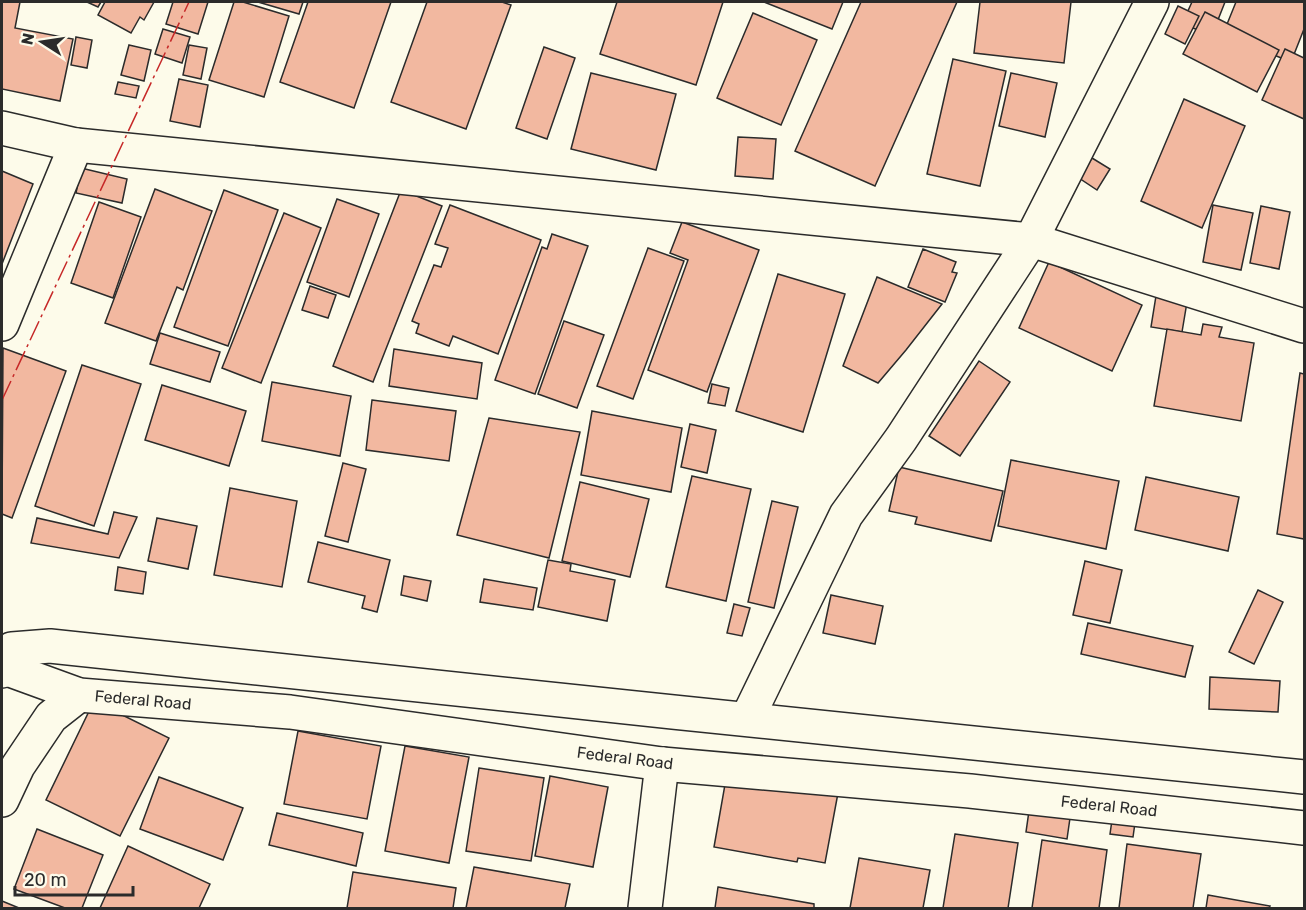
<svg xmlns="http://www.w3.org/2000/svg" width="1306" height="910" font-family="Rubik,sans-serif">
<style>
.building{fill:#f2b8a0;stroke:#2b2b2b;stroke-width:1.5}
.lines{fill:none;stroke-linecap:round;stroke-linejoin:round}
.street-casing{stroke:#2b2b2b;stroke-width:36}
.street{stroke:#fdfbea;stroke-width:33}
.power{stroke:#c62828;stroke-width:1.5;stroke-dasharray:21 4.5 3 4.5;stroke-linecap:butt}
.labels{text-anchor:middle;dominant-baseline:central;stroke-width:4.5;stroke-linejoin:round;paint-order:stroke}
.street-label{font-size:16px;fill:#2b2b2b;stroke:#fdfbea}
</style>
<rect width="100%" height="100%" fill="#fdfbea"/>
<g class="building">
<path d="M2,2H20L15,28L73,39L60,101L2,89Z"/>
<path d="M87,2H101L98,7Z"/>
<path d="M105,2H154L144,20L140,17L131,33L98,15Z"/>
<path d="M173,2H208L198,34L166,24Z"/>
<path d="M234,2H243L289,16L264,97L209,80Z"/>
<path d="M258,2H303L299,14Z"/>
<path d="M308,2H391L354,108L280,82Z"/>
<path d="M427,2H502L511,5L466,129L391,102Z"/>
<path d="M617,2H723L696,85L600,54Z"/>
<path d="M764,2H843L832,29Z"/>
<path d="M861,2H957L875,186L795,151Z"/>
<path d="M980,2H1071L1064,63L974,53Z"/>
<path d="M1192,2H1225L1212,35L1182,24Z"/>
<path d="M1236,2H1304V29L1291,62L1223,34Z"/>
<path d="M1178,6L1199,16L1185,44L1165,34Z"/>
<path d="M1205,12L1279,50L1257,92L1183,54Z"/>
<path d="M753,13L817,40L781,125L717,98Z"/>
<path d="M163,29L190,37L182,63L155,54Z"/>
<path d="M76,37L92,40L87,68L71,65Z"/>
<path d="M129,45L151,50L144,81L121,75Z"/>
<path d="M189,45L207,48L201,79L183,75Z"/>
<path d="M544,47L575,58L547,139L516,128Z"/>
<path d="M1285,49L1304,58V119L1262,100Z"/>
<path d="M953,59L1006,71L980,186L927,174Z"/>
<path d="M591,73L676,94L656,170L571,149Z"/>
<path d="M1011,73L1057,83L1045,137L999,126Z"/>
<path d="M179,79L208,85L200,127L170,121Z"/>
<path d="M118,82L139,86L136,98L115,94Z"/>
<path d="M1184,99L1245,126L1202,228L1141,201Z"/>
<path d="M738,137L776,139L773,179L735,176Z"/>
<path d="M1092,158L1110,169L1097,190L1079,178Z"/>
<path d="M81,168L127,179L122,203L76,193Z"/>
<path d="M2,171L33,184L2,264Z"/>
<path d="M155,189L212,211L183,290L177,287L156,341L105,323Z"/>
<path d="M224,190L278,210L228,346L174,327Z"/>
<path d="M401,190L442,206L373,382L333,366Z"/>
<path d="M337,199L379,214L349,297L307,282Z"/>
<path d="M99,202L141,217L113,298L71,283Z"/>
<path d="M450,205L541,240L498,354L453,336L449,346L416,333L419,324L412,321L434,265L441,267L448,248L435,244Z"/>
<path d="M1213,205L1253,213L1241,270L1203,262Z"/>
<path d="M1261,206L1290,212L1279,269L1250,263Z"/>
<path d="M284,213L321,228L261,383L222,368Z"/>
<path d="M682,222L759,250L707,392L648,370L688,260L670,253Z"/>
<path d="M552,234L588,246L535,394L495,380L542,247L547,249Z"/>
<path d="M648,248L684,261L633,399L597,386Z"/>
<path d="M923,249L956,262L952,272L957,273L945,302L908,287Z"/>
<path d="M1049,262L1142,305L1112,371L1019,328Z"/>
<path d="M778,274L845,294L803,432L736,411Z"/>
<path d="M877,277L942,304L906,350L878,383L843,366Z"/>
<path d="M310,286L336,295L328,318L302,310Z"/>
<path d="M1156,296L1187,302L1182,332L1151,327Z"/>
<path d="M564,321L604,335L577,408L538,394Z"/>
<path d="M1203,324L1222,327L1219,337L1254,343L1241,421L1154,406L1167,329L1201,335Z"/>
<path d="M160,333L220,352L210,382L150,364Z"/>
<path d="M3,348L66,371L12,518L2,514Z"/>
<path d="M394,349L482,363L477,399L389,386Z"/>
<path d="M979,361L1010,382L960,456L929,436Z"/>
<path d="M82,365L141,384L94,526L35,506Z"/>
<path d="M1300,373L1304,374V539L1277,534Z"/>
<path d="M272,382L351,396L340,456L262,441Z"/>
<path d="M712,384L729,388L725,406L708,403Z"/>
<path d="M162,385L246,411L229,466L145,440Z"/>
<path d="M372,400L456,411L449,461L366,450Z"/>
<path d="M592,411L682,428L671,492L581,475Z"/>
<path d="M489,418L580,432L549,558L457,535Z"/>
<path d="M690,424L716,430L707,473L681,467Z"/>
<path d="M1011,460L1119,481L1106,549L998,526Z"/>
<path d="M343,463L366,469L348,542L325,536Z"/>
<path d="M899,467L1003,491L991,541L915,524L917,517L889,511Z"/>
<path d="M692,476L751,489L726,601L666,587Z"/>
<path d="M1146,477L1239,497L1228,551L1135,530Z"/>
<path d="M580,482L649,499L630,577L562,561Z"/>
<path d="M230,488L297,501L282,587L214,575Z"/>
<path d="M772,501L798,507L774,608L748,602Z"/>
<path d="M114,512L137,517L119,558L31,543L37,518L108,534Z"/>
<path d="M157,518L197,526L188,569L148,561Z"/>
<path d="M318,542L390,560L377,612L362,608L365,596L308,582Z"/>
<path d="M548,560L571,564L570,571L615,580L607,621L538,607Z"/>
<path d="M1085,561L1122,570L1110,623L1073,615Z"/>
<path d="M118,567L146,572L143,594L115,590Z"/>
<path d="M404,576L431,581L427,601L401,595Z"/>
<path d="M484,579L537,588L533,610L480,602Z"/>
<path d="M1258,590L1283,602L1254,664L1229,652Z"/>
<path d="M831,595L883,606L875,644L823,633Z"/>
<path d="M734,604L750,608L742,636L727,633Z"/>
<path d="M1088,623L1193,646L1185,677L1081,654Z"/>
<path d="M1210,677L1280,681L1278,712L1209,709Z"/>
<path d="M94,701L169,738L120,836L46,800Z"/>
<path d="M298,731L381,746L367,819L284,804Z"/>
<path d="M405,746L469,757L449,863L385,851Z"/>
<path d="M479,768L544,778L531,861L466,851Z"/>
<path d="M727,773L838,793L825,863L798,858L797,862L714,847Z"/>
<path d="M550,776L608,787L593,867L535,856Z"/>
<path d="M159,777L243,808L223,860L140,829Z"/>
<path d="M1031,797L1071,811L1067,839L1026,832Z"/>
<path d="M1114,806L1137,809L1133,837L1110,834Z"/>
<path d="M277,813L363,833L356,866L269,845Z"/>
<path d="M37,829L103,855L82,908H65L14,889Z"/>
<path d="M955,834L1018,843L1008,908H943Z"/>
<path d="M1042,840L1107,850L1099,908H1032Z"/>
<path d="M1127,844L1201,854L1193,908H1119Z"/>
<path d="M128,846L210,884L199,908H100Z"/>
<path d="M859,858L930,870L923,908H850Z"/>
<path d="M474,867L570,884L565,908H466Z"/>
<path d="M353,872L456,888L453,908H347Z"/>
<path d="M718,887L814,904V908H715Z"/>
<path d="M1208,895L1270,906L1269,908H1206Z"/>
<path d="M2,901L19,908H2Z"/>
</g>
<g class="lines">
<defs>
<g id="street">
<path d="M2,128L76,145L1031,240L1304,326"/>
<path d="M2,324L76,145"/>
<path d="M2,667L79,695L290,712L662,764L970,791L1304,828"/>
<path d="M2,671L12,649L50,646L673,712L1304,777"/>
<path d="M747,719L846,515L901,439L1031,240L1152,2"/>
<path d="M2,800L18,766L51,717L79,695"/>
<path d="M645,908L662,764"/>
</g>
</defs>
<use href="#street" class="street-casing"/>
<use href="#street" class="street"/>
<path class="power" d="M2,400L189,2"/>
</g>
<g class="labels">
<g class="street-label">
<text transform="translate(143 700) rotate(5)">Federal Road</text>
<text transform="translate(625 758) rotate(7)">Federal Road</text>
<text transform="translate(1109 806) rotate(6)">Federal Road</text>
</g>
</g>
<rect width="1306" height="910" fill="none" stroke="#2b2b2b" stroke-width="6"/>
<g transform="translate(42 42) rotate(282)" stroke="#fdfbea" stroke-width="4.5" paint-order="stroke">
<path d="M0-4.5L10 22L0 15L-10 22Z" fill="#2b2b2b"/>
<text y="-9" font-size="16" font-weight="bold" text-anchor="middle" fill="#2b2b2b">N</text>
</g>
<path d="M15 886v9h118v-9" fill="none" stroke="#2b2b2b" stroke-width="3"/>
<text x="24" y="886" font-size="18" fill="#2b2b2b" stroke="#fdfbea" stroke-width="4.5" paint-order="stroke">20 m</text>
</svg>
